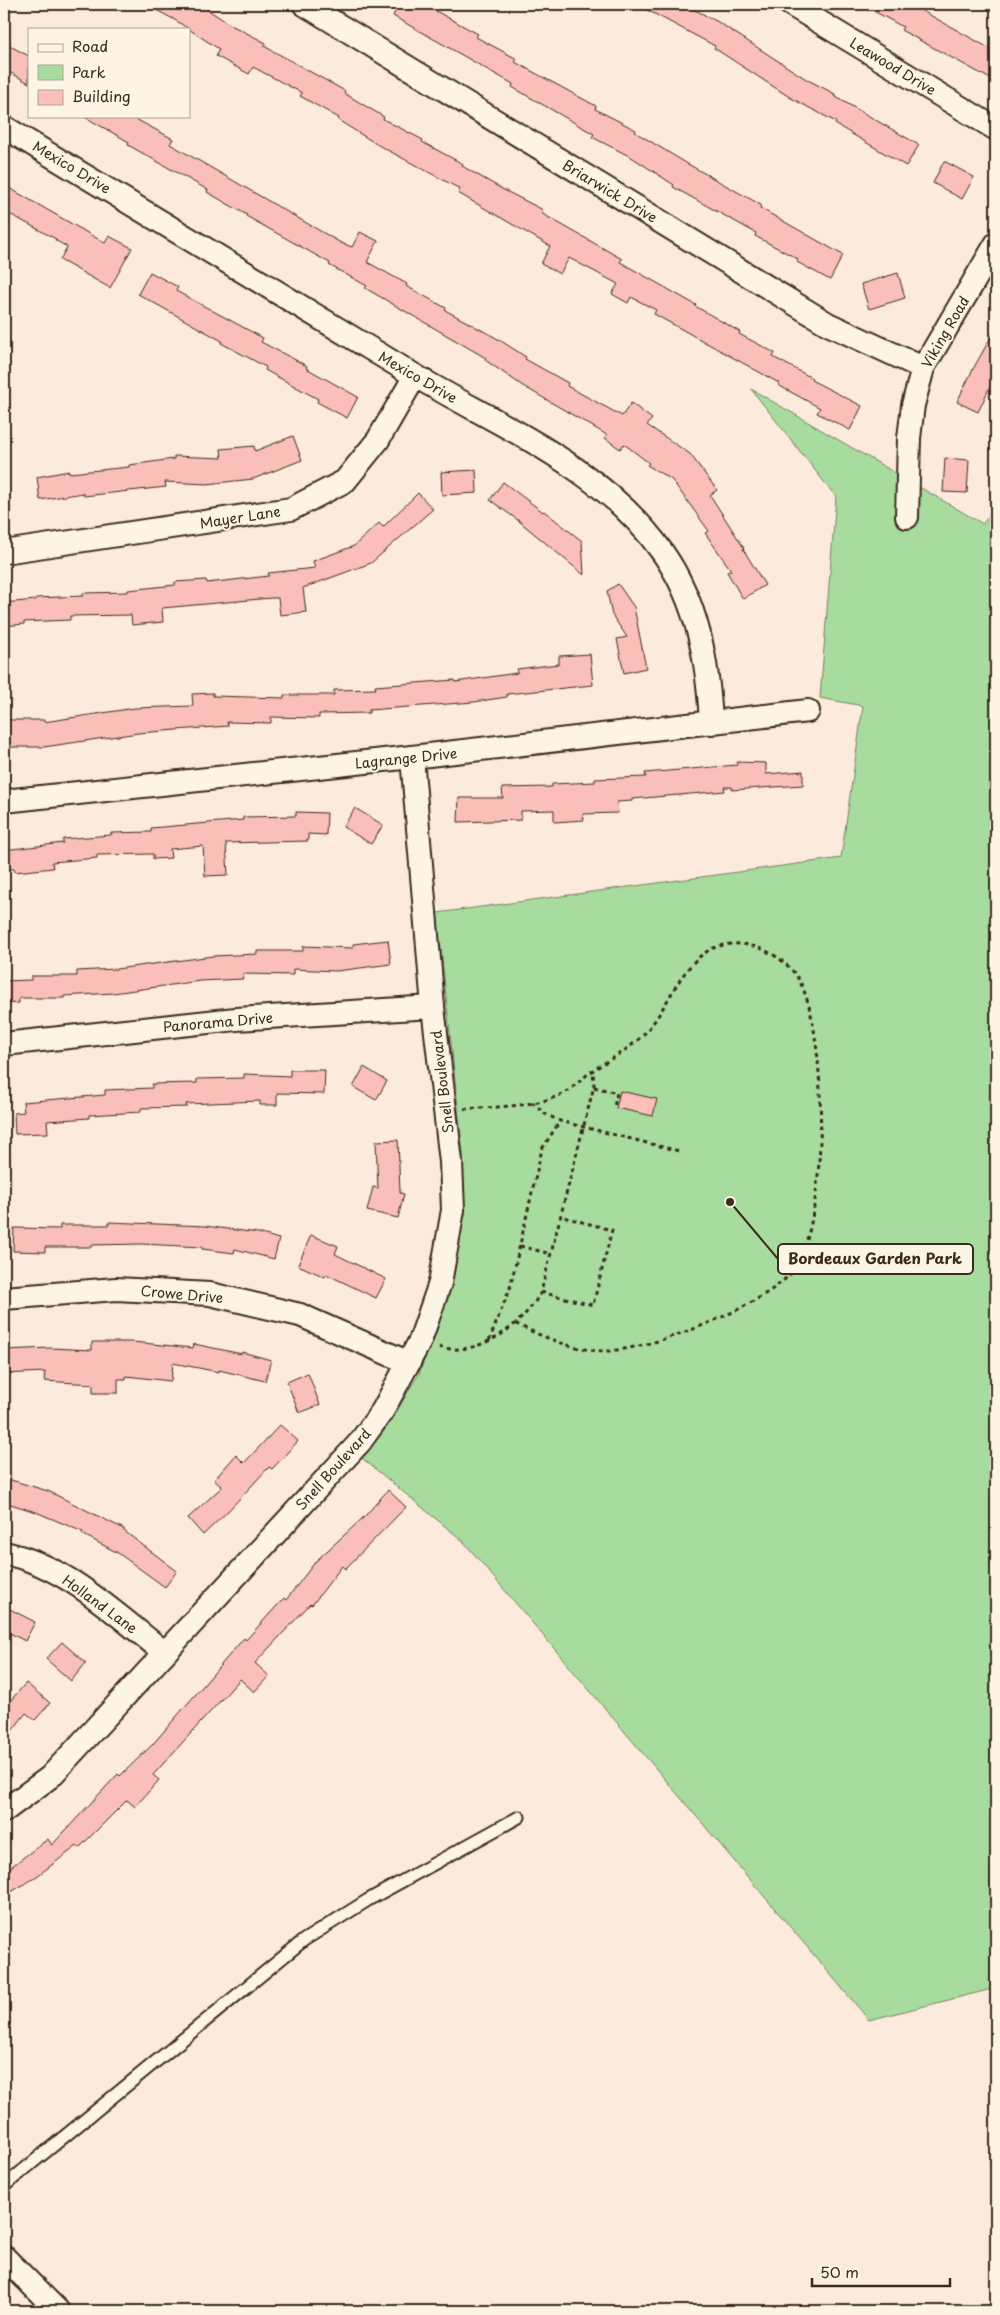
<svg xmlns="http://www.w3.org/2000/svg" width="1000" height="2315" font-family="'Playpen Sans',sans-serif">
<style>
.green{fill:#a8dc9e;stroke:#72835e}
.building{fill:#fbbfb9;stroke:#3b2a1e}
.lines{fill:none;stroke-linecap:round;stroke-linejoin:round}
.lane-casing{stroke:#3b2a1e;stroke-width:15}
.street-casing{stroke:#3b2a1e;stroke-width:26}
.path{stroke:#3b2a1e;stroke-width:3;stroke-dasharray:4 4;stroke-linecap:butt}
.lane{stroke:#fcf5e5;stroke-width:11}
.street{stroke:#fcf5e5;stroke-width:22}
.labels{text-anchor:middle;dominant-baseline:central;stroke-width:4;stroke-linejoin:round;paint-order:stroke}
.street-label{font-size:14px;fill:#3b2a1e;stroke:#fcf5e5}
.leader{fill:none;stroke:#3b2a1e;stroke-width:2}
.callout-dot{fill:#3b2a1e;stroke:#fcf5e5;stroke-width:2}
.callout{fill:#fcf5e5;stroke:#3b2a1e;stroke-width:2}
.callout-label{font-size:15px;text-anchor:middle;font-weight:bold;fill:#3b2a1e}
</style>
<rect width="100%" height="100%" fill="#fceadc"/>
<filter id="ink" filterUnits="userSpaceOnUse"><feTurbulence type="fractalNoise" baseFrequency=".02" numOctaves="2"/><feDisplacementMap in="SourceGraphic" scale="10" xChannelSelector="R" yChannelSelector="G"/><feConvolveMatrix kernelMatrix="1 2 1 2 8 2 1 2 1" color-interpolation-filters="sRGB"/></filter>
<g filter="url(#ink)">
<path class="green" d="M751,389L983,524L996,504V1988L869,2020L463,1541L362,1458L384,1431L419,1374L450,1288L458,1248L462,1217L463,1154L437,913L841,858L863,706L820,698L836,497Z"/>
<g class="building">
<path d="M145,4H199L231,25L266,43L264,46L345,91L344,93L384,117L383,119L423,140L422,142L463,164L462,166L502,189L543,210L541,213L622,259L620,262L696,305L695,306L740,332L739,334L775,353L773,357L812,378L811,380L862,406L850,430L817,413L820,408L778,385L779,383L654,314L656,310L631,297L628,303L612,294L618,284L569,258L560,274L541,264L550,246L458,193L460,189L378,145L338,120L339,118L300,96L302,93L253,67L249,74L216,56L219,49L175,20Z"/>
<path d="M399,4H423L478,34L476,37L517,59L515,62L596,106L595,109L636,130L635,132L686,163L761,205L760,208L843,255L830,280L797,262L798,259L755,236L756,233L673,187L674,185L633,158L592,137L594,134L512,87L513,84L393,16Z"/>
<path d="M636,4H684L718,22L806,79L835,94L834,96L919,145L906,166L835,124L836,122L791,98L714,48L715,46Z"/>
<path d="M861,4H910L996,52V82L901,30L903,27Z"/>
<path d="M4,43L29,56V83L4,69Z"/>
<path d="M83,116H130L173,139L170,144L341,243L352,247L360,232L378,241L367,262L407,284L406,286L446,308L445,310L498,339L526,357L525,359L568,383L567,386L622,416L631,403L652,419L647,425L690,454L717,490L710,495L744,548L743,549L765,585L743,599L727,572L731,570L705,533L709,531L672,480L647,465L649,463L624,444L620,449L605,438L607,435L523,386L485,360L486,358L365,288L367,286L329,265L330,263L246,216L247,215L207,192L208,190L128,145L129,142Z"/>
<path d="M944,161L974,177L962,199L933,183Z"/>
<path d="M4,185L105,243L109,236L132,248L110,288L60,260L67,247L55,240L56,239L4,211Z"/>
<path d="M150,272L178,287L176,291L263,338L261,342L307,366L306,368L358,397L347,418L317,402L318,399L265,370L266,367L221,343L222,341L138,294Z"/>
<path d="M898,273L905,298L869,309L861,284Z"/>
<path d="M996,328V374L978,412L957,402L972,371Z"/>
<path d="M293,436L302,460L253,479L207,484L165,482L166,487L84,496L83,493L40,500L37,477L69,471L70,473L129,467V465L174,459V456L222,458L221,449L254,446L255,451Z"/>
<path d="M945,458L969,460L967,493L943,492Z"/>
<path d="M476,470L477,493L442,495L441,472Z"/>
<path d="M503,482L543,512L544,511L582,541L584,575L519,521L490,500Z"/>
<path d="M418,493L433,509L371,563L303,588L306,612L280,615L278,598H271L162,608L163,622L132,625L131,615L70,616V620L24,622V624L4,626V603L36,600V598L83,596V593L128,592V590L175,585V582L206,580L207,583L269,576L268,573L315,568L313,561L354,546L379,523L383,527Z"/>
<path d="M618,584L634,607L646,668L624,673L617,639L627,637L612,615L607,591Z"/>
<path d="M590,654L593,685L507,694V697L474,702L369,710V713L319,714V718L271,717V723L227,722L228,726L138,733L44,747H7L6,720H44V722L135,708L193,706L192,694L213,693V696L284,698V695H334V690L376,689L375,686L455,680V682L517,673V669L559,664V656Z"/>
<path d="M737,762L766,763V774L803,771V785L732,790V787H724L725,791L632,799V801L617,802L618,813L583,814L584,820L554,822V810L521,811V820L458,822L459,798H503L502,788L552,787V784L595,782V779L646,777L645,773L737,765Z"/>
<path d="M355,808L383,825L371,844L343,827Z"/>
<path d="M296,812L327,813L326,835L308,834V841L226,843L228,875L205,876L203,846L170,849L171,858L153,859V854L97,855V858L52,862L53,868L15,872V869H4V850L63,843V839L111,835V833L151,832V828L243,820V817L296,816Z"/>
<path d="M388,940L391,964L337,971L293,969V975L243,974V979L200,981L113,993L64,996V998H19V1003L4,1004V981L31,980V976H77V971L116,969L213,956L257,954V951H303V946L353,948V944Z"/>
<path d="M364,1067L387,1081L376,1100L353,1087Z"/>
<path d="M290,1070H325L324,1094L277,1093V1105H260V1101L186,1104L187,1107L141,1108V1112L89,1115V1118L47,1121L48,1133L15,1134L14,1113L24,1112L23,1102L105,1095V1090L152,1088V1084L197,1083V1079L244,1078V1074L290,1076Z"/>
<path d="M620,1091L657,1099L653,1116L616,1108Z"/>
<path d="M398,1140L400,1193L404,1194L398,1218L367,1211L373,1187L378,1188L376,1141Z"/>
<path d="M109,1222L205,1226L258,1233L279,1239L274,1259L235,1249L234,1253L202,1249V1247L141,1244L92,1245V1247H45V1252L13,1251L14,1228L60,1229V1225H109Z"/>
<path d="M311,1235L338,1246L335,1254L386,1279L376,1298L326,1274L325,1277L298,1265Z"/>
<path d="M92,1342H132L193,1348L194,1344L242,1354V1352L271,1360L265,1381L219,1370V1372L173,1363L171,1381L126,1376V1379H118V1393H93V1384L44,1381L45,1372L4,1374V1350L51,1348L92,1350Z"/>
<path d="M308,1373L320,1405L299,1413L287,1382Z"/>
<path d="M280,1425L298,1441L272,1469L269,1467L227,1512L203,1535L188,1518L222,1487L214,1480L236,1455L244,1463Z"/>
<path d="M4,1478L48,1491L124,1529V1531L177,1571L165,1587L118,1553L82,1534L83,1532L36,1512L4,1502Z"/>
<path d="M388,1490L406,1507L345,1569L342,1566L312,1605L310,1604L255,1663L269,1676L254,1692L240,1679L153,1775L159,1780L135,1807L127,1800L79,1848L77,1846L33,1879L4,1896V1872L48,1839L52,1845L118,1774L120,1776L153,1744L244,1638L246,1640L284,1598L286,1600L316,1561L365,1516Z"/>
<path d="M4,1606L35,1622L25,1641L4,1630Z"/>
<path d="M62,1642L86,1663L71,1681L46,1659Z"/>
<path d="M26,1683L50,1703L35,1720L26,1713L4,1741V1708Z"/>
</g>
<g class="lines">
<defs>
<path id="lane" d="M4,2186L304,1940L368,1900L519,1817"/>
<g id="street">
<path d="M304,4L828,324L923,368"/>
<path d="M790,4L996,129"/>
<path d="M4,127C140,208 276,292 412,374C499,426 602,466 663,553C698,603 708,663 711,723"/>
<path d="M907,517L909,438L913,405L923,368L996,244"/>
<path d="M4,552L291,509L345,481L378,440L415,376"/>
<path d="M4,801L412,757L808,711"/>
<path d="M4,1044L236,1019L433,1007"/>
<path d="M4,1298L116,1289L210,1294L300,1315L409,1363"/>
<path d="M4,1553C66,1565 116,1615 164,1652"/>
<path d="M4,1811L50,1777L360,1442L383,1410L420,1341L440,1283L453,1210L451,1162L433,1007L412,757"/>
<path d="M4,2257L58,2311"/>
</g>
</defs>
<use href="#lane" class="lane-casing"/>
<use href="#street" class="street-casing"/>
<g class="path">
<path d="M594,1087L617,1093L614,1107"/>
<path d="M532,1102L545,1114L560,1121L679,1151"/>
<path d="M464,1109C492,1107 539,1107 564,1093C574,1088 582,1078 592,1071C608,1060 627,1051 642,1036C674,1005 684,940 740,944C763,945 788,961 799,980C829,1034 827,1212 797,1265C775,1304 645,1353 601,1351C570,1349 541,1336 514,1323"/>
<path d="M520,1246L551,1254"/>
<path d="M541,1292L593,1305L612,1230L560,1216"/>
<path d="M489,1341L510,1288L542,1149L560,1121"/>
<path d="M439,1347C479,1358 523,1325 541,1292L594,1086L593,1070"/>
</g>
<use href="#lane" class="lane"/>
<use href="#street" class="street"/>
</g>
</g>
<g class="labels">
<g class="street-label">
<text transform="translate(893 66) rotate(31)">Leawood Drive</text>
<text transform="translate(72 167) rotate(31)">Mexico Drive</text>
<text transform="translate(610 191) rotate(31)">Briarwick Drive</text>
<text transform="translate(945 332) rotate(-60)">Viking Road</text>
<text transform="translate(418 377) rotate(30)">Mexico Drive</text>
<text transform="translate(240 517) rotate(-9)">Mayer Lane</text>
<text transform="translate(406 758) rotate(-6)">Lagrange Drive</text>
<text transform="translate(218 1022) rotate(-5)">Panorama Drive</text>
<text transform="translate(442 1082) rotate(-97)">Snell Boulevard</text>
<text transform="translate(182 1294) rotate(5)">Crowe Drive</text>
<text transform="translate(333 1469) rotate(-48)">Snell Boulevard</text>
<text transform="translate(100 1604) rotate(36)">Holland Lane</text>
</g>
</g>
<path class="leader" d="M730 1202L778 1259"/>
<circle class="callout-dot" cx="730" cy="1202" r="5"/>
<rect class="callout" x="778" y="1244" width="195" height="30" rx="5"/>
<g class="callout-label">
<text x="875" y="1264">Bordeaux Garden Park</text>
</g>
<rect width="1000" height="2315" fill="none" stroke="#fcf5e5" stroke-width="20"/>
<rect x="10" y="10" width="980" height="2295" fill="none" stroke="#3b2a1e" stroke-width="2" filter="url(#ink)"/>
<rect x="28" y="28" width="162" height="90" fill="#fcf5e5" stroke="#afa495"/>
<rect x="38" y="44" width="25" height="8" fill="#fcf5e5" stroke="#afa495"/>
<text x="72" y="52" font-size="15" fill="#3b2a1e">Road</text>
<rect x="38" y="65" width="25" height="15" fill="#a8dc9e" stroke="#afa495"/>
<text x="72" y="78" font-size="15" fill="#3b2a1e">Park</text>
<rect x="38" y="90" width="25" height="15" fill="#fbbfb9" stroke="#afa495"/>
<text x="72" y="102" font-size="15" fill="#3b2a1e">Building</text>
<path d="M812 2278v8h138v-8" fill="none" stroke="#3b2a1e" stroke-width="2.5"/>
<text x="820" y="2278" font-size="15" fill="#3b2a1e" stroke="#fcf5e5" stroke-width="4" paint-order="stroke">50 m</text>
</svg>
